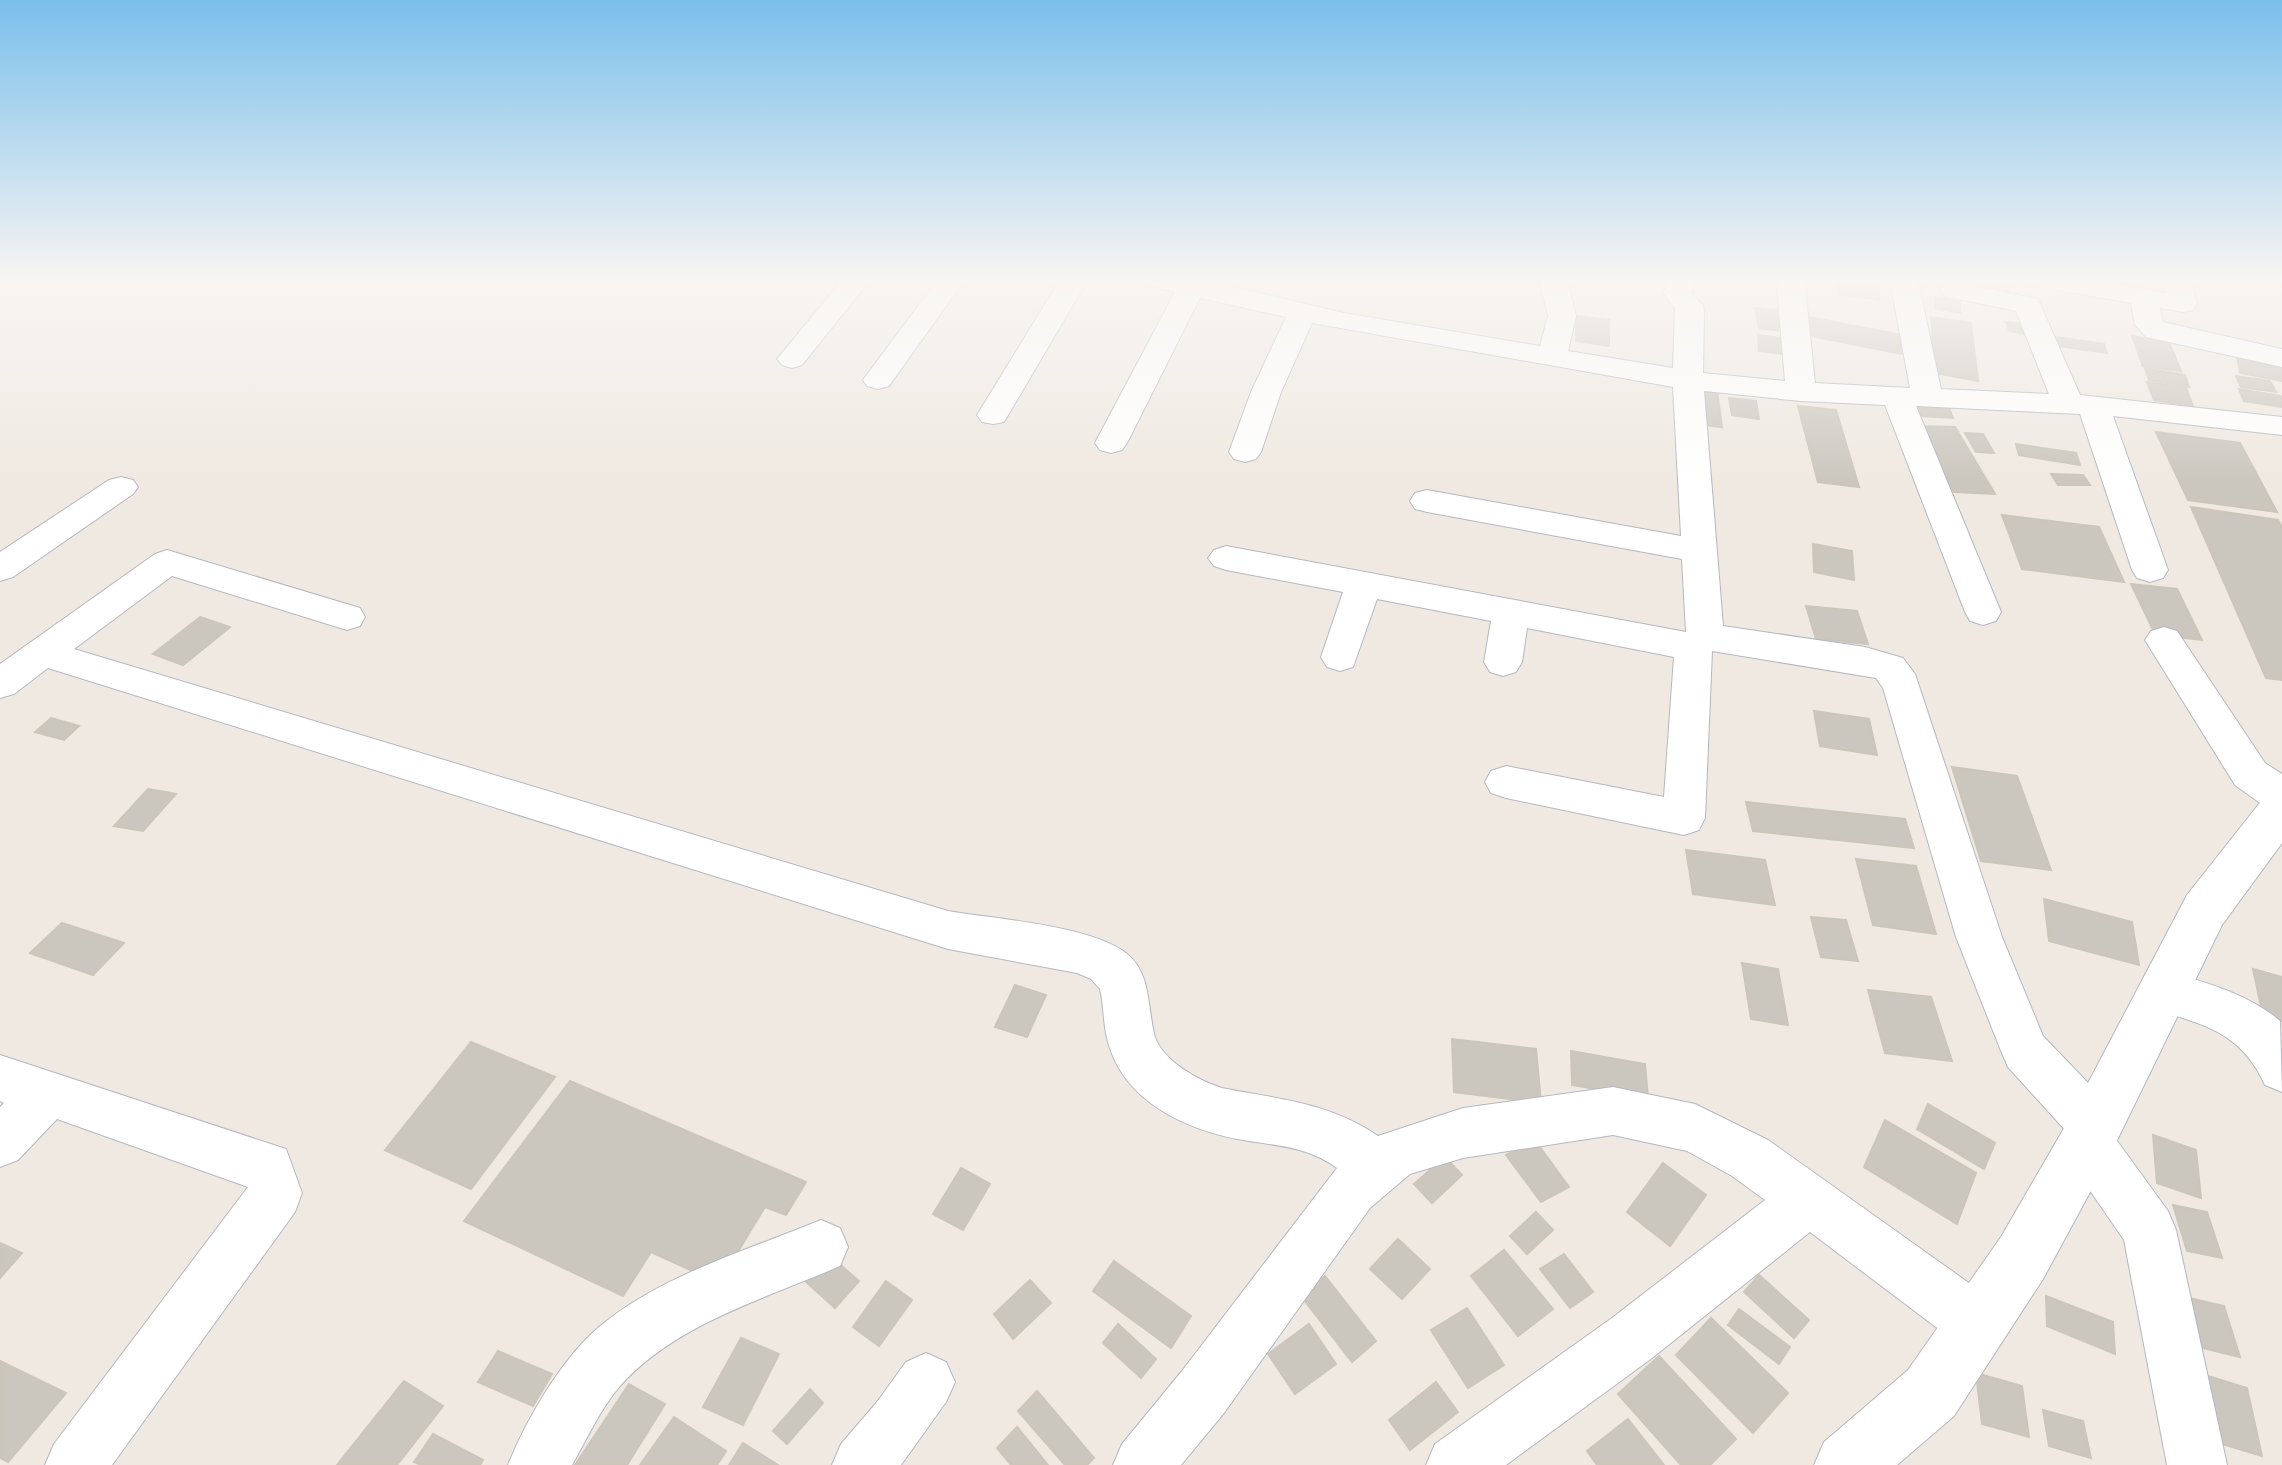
<svg xmlns="http://www.w3.org/2000/svg" width="2282" height="1465" font-family="Raleway,sans-serif">
<style>
.building{fill:#cbc7bf;stroke:#cbc5ba;stroke-width:2}
.lines{fill:none;stroke-linecap:round;stroke-linejoin:round}
.street-casing{stroke:#b4b7c1;stroke-width:2}
.secondary-casing{stroke:#b4b7c1;stroke-width:2}
.street{fill:#fff;fill-rule:evenodd}
.secondary{fill:#fff;fill-rule:evenodd}
</style>
<rect width="100%" height="100%" fill="#efe9e1"/>
<g class="building">
<path d="M1977,278L2006,282L2009,292L1979,287Z"/>
<path d="M1839,282L1879,288V300L1839,294Z"/>
<path d="M1935,297L1960,302V313L1935,308Z"/>
<path d="M1755,308L1779,310L1783,331L1759,328Z"/>
<path d="M1576,316L1609,320V346L1576,341Z"/>
<path d="M1803,316L1903,335L1902,354L1800,334Z"/>
<path d="M1931,317L1971,323L1978,381L1935,373Z"/>
<path d="M2006,322L2023,324L2025,334L2009,331Z"/>
<path d="M1758,335L1780,338L1782,354L1759,351Z"/>
<path d="M2050,336L2104,344L2107,353L2052,345Z"/>
<path d="M2132,336L2169,342L2181,371L2143,366Z"/>
<path d="M2236,351L2282,360V381L2240,373Z"/>
<path d="M2145,368L2185,375L2189,387L2149,380Z"/>
<path d="M2236,376L2270,381L2276,392L2241,387Z"/>
<path d="M2147,382L2186,388L2193,406L2154,400Z"/>
<path d="M2239,389L2281,396L2282,407L2244,401Z"/>
<path d="M1700,390L1717,391L1722,427L1705,425Z"/>
<path d="M1729,398L1756,401L1759,419L1732,415Z"/>
<path d="M1918,405L1949,408L1953,418L1922,416Z"/>
<path d="M1798,406L1836,410L1859,487L1818,482Z"/>
<path d="M1916,426L1955,427L1995,494L1954,492Z"/>
<path d="M2156,432L2240,443L2277,512L2188,500Z"/>
<path d="M1965,433L1983,434L1994,453L1976,452Z"/>
<path d="M2016,444L2076,453L2080,465L2019,455Z"/>
<path d="M2051,474L2083,475L2090,485H2058Z"/>
<path d="M2191,507L2278,520L2282,527V680L2266,678Z"/>
<path d="M2002,515L2099,527L2124,582L2022,569Z"/>
<path d="M1813,544L1852,551L1854,580L1814,572Z"/>
<path d="M2131,584L2177,589L2202,640L2155,634Z"/>
<path d="M1806,606L1857,611L1868,644L1816,639Z"/>
<path d="M200,617L230,627L183,665L153,654Z"/>
<path d="M1814,711L1869,719L1877,755L1820,746Z"/>
<path d="M51,718L79,726L64,740L35,732Z"/>
<path d="M1952,767L2017,776L2051,870L1981,861Z"/>
<path d="M148,789L176,794L143,831L114,826Z"/>
<path d="M1746,802L1905,819L1914,848L1753,831Z"/>
<path d="M1686,850L1765,860L1775,905L1693,894Z"/>
<path d="M1856,859L1916,866L1936,934L1873,925Z"/>
<path d="M2044,899L2132,922L2139,965L2049,941Z"/>
<path d="M1811,917L1846,920L1858,961L1821,957Z"/>
<path d="M62,923L124,943L93,975L30,953Z"/>
<path d="M1742,963L1778,969L1788,1025L1751,1019Z"/>
<path d="M2253,969L2282,977V1021L2263,1016Z"/>
<path d="M1015,985L1046,995L1027,1037L995,1027Z"/>
<path d="M1868,990L1931,997L1952,1061L1885,1053Z"/>
<path d="M1452,1039L1536,1049L1541,1103L1454,1092Z"/>
<path d="M471,1042L555,1077L471,1189L385,1150Z"/>
<path d="M1571,1051L1645,1064L1648,1098L1572,1085Z"/>
<path d="M570,1081L806,1182L786,1215L765,1207L719,1283L651,1252L623,1296L464,1221Z"/>
<path d="M1928,1104L1995,1143L1984,1169L1917,1129Z"/>
<path d="M1885,1120L1976,1173L1957,1224L1864,1167Z"/>
<path d="M2153,1135L2196,1150L2201,1198L2157,1183Z"/>
<path d="M1534,1139L1569,1187L1541,1202L1506,1155Z"/>
<path d="M1445,1157L1462,1175L1432,1203L1414,1184Z"/>
<path d="M1663,1163L1706,1195L1670,1246L1627,1212Z"/>
<path d="M961,1168L990,1184L963,1230L933,1214Z"/>
<path d="M2173,1205L2207,1212L2222,1258L2187,1251Z"/>
<path d="M1536,1212L1553,1230L1527,1254L1510,1236Z"/>
<path d="M1398,1239L1430,1269L1402,1299L1370,1269Z"/>
<path d="M0,1243L22,1253L0,1278Z"/>
<path d="M1504,1250L1553,1309L1518,1336L1471,1276Z"/>
<path d="M1564,1254L1593,1292L1570,1308L1540,1269Z"/>
<path d="M829,1255L859,1281L835,1308L805,1281Z"/>
<path d="M1114,1261L1191,1316L1171,1348L1093,1291Z"/>
<path d="M1759,1275L1809,1320L1794,1338L1744,1292Z"/>
<path d="M1325,1276L1376,1341L1352,1362L1301,1296Z"/>
<path d="M1030,1280L1051,1303L1013,1339L994,1314Z"/>
<path d="M886,1281L912,1300L879,1346L853,1327Z"/>
<path d="M2046,1296L2113,1322L2115,1354L2047,1326Z"/>
<path d="M2181,1296L2224,1306L2240,1357L2194,1346Z"/>
<path d="M1467,1308L1504,1365L1468,1388L1431,1330Z"/>
<path d="M1739,1309L1790,1347L1779,1364L1728,1325Z"/>
<path d="M1711,1318L1788,1393L1753,1433L1676,1355Z"/>
<path d="M1118,1324L1156,1359L1141,1378L1103,1343Z"/>
<path d="M1309,1324L1336,1364L1295,1394L1268,1354Z"/>
<path d="M741,1338L779,1354L743,1425L703,1407Z"/>
<path d="M498,1351L552,1374L533,1406L478,1382Z"/>
<path d="M1659,1356L1736,1439L1710,1465H1681L1618,1394Z"/>
<path d="M0,1361L66,1393L8,1462L0,1458Z"/>
<path d="M1976,1373L2022,1386L2029,1437L1982,1424Z"/>
<path d="M2208,1376L2247,1388L2262,1456L2222,1444Z"/>
<path d="M404,1381L443,1406L397,1465H337Z"/>
<path d="M1436,1382L1458,1412L1410,1450L1389,1420Z"/>
<path d="M629,1384L665,1404L627,1465H575Z"/>
<path d="M810,1389L823,1403L787,1444L773,1431Z"/>
<path d="M1037,1391L1094,1458L1087,1465H1065L1018,1411Z"/>
<path d="M2043,1410L2083,1421L2091,1458L2049,1446Z"/>
<path d="M674,1417L726,1451L717,1465H640Z"/>
<path d="M1628,1419L1664,1465H1597L1587,1451Z"/>
<path d="M1017,1427L1048,1465H1011L997,1448Z"/>
<path d="M433,1434L483,1460L480,1465H421L414,1462Z"/>
<path d="M743,1443L778,1465H729Z"/>
</g>
<g class="lines">
<defs>
<g id="street">
<path d="M844,278H872L802,365L792,368L782,365L777,359L782,353Z"/>
<path d="M939,278H966L889,386L878,389L867,386L863,380Z"/>
<path d="M1061,278H1089L1004,422L993,424L982,422L977,415Z"/>
<path d="M1138,278H1195L1344,313L1540,346L1548,316L1539,278H1567L1576,316L1568,351L1673,368L1675,308L1663,293L1671,278H1699L1691,292L1703,306L1704,313L1703,373L1785,381L1777,287L1779,278H1807L1805,287L1815,383L1910,388L1891,286L1895,280H1915L1919,286L1941,389L2049,394L2016,311L1944,296L1940,290L1944,284L1954,282L2038,299L2080,395L2282,417V435L2113,416L2168,570L2163,578L2150,582L2137,578L2132,570L2080,414L1916,406L2001,612L1996,621L1983,625L1970,621L1965,612L1885,405L1801,401L1704,391L1723,626L1865,647L1903,658L1915,674L2002,937L2043,1036L2113,1109L2120,1126L2115,1138L2168,1211L2176,1230L2227,1465H2167L2124,1240L2069,1160L2061,1142L2066,1131L2008,1067L2001,1051L1956,937L1883,688L1876,678L1712,651L1705,818L1699,830L1684,835L1506,798L1491,793L1485,782L1491,771L1506,766L1664,797L1674,657L1527,628L1522,662L1516,672L1503,676L1490,672L1484,662L1491,621L1377,599L1353,667L1340,671L1327,667L1321,657L1343,592L1226,570L1214,566L1208,558L1214,550L1226,546L1686,632L1682,559L1427,512L1415,509L1410,501L1415,493L1427,490L1681,536L1673,387L1312,323L1281,392L1261,452L1256,459L1245,462L1234,459L1229,452L1251,392L1286,317L1200,298L1127,443L1122,450L1111,453L1100,450L1095,443L1175,292L1141,284Z"/>
<path d="M2022,278H2084L2166,293L2162,278H2190L2197,304L2193,310L2183,312L2160,308L2163,322L2282,349V367L2146,337L2135,325L2131,303L2035,286L2025,284Z"/>
<path d="M121,477L133,480L138,487L133,494L13,577L0,581V552L109,480Z"/>
<path d="M167,550L360,608L365,617L360,626L347,630L172,576L74,649L948,911C994,919 1089,925 1126,953C1152,973 1147,1009 1155,1037C1163,1061 1199,1081 1222,1088C1277,1099 1329,1102 1378,1136L1463,1108L1613,1087L1695,1104L1768,1140L1997,1303L2005,1323L1997,1343L1977,1351L1957,1343L1810,1232L1652,1358L1506,1465H1426L1435,1444L1612,1318L1765,1200L1732,1176L1687,1151L1613,1135L1463,1158L1410,1174L1370,1208L1224,1413L1181,1465H1113L1122,1444L1182,1371L1337,1168C1309,1148 1282,1146 1249,1141C1190,1132 1122,1103 1107,1038C1103,1022 1104,1005 1100,989L1091,979L1077,973L948,949L48,668L14,694L0,698V664L155,554Z"/>
<path d="M2164,627L2177,631L2265,763L2282,774V812L2267,808L2235,785L2145,640L2151,631Z"/>
<path d="M2163,970C2204,982 2247,993 2280,1021L2282,1092L2265,1085C2239,1028 2200,1025 2146,1006L2139,991L2146,976Z"/>
<path d="M0,1055L286,1149L302,1193L295,1212L112,1465H45L54,1444L248,1187L57,1119L18,1160L0,1167V1107L4,1103L0,1101Z"/>
<path d="M821,1220L840,1228L848,1247L840,1266C767,1298 675,1324 620,1386C600,1409 587,1439 572,1465H508C526,1420 562,1358 599,1327C661,1275 748,1250 821,1220Z"/>
<path d="M926,1353L946,1362L955,1382L946,1402L901,1465H832L841,1444L877,1402L906,1362Z"/>
</g>
<path id="secondary" d="M2282,790V843L2222,925L2107,1161L2043,1279L1954,1416L1897,1465H1814L1824,1442L1908,1370L2001,1237L2067,1123L2187,895L2266,795Z"/>
</defs>
<use href="#street" class="street-casing"/>
<use href="#secondary" class="secondary-casing"/>
<use href="#street" class="street"/>
<use href="#secondary" class="secondary"/>
</g>
<linearGradient id="sky" x2="0" y2="1"><stop stop-color="#7abfeb"/><stop offset="0.58" stop-color="#f8f5f2"/><stop offset="1" stop-color="#f8f5f2" stop-opacity="0"/></linearGradient>
<rect width="2282" height="483" fill="url(#sky)"/>
</svg>
